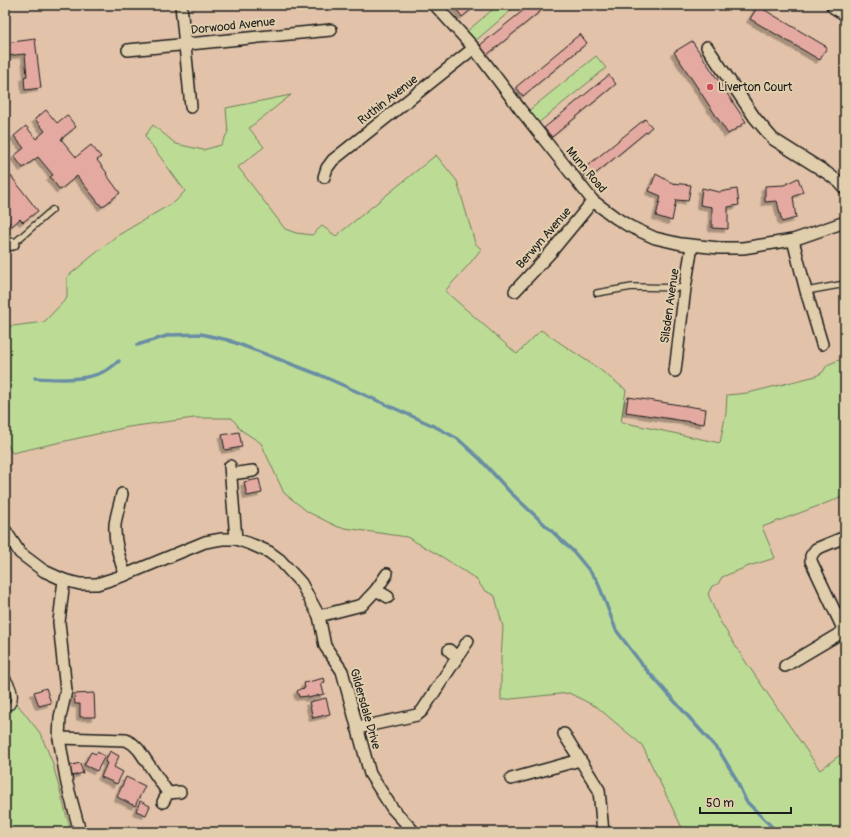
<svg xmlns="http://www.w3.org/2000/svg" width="850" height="837" font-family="Pangolin,sans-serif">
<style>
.green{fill:#bcdc95;stroke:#6c7c58}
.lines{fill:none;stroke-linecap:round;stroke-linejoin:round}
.stream{stroke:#698da4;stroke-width:3.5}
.building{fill:#e4aaa1;stroke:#1c1c1c;filter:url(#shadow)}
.lane-casing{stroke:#1c1c1c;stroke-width:8}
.street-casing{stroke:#1c1c1c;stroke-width:14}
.primary-casing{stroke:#1c1c1c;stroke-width:20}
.lane{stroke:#e1ceac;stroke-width:5.5}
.street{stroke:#e1ceac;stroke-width:11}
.primary{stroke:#e1ceac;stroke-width:17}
.poi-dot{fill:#d1495b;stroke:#e1ceac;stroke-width:1.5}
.labels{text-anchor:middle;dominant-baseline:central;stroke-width:4;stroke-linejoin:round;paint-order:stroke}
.street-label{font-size:12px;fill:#1c1c1c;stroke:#e1ceac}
.poi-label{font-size:12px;fill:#1c1c1c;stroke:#e1ceac;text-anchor:start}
</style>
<defs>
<filter id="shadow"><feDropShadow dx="-3.5" dy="3.5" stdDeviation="0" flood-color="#0004"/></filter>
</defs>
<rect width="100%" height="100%" fill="#e2c3a9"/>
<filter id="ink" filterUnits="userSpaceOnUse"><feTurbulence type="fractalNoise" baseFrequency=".025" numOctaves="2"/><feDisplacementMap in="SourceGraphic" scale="8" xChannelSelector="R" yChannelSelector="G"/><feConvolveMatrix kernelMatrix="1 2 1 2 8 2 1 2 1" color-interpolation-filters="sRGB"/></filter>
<g filter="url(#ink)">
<g class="green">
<path d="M498,5H517L473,43L465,33Z"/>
<path d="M596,56L606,68L537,124L527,112Z"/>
<path d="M291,95L249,128L264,147L238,167L285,229L296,233L312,235L322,226L336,236L436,155L457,181L475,243L481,249L471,262L445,291L517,354L541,330L599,369L626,390L621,422L720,443L726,413L727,395L748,393L816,376L823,372L827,365L839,360L845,361V496L762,527L775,558L749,566L722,577L718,584L712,586L708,594L718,618L741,655L820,770L840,755L845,764V832H684L642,745L597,707L569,693L501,700V659L503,627L495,596L484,590L476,579L444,558L407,537L338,527L308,512L284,493L261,443L241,430L232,418H194L128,427L12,453L5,440V327L44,322L67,298V277L115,237L176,201L185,191L145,136L153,125L176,144L203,150L221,145L228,132L226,108Z"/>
<path d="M14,700L40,733L52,761L71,832H5V708Z"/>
</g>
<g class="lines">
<g class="stream">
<path d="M137,345L170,335L201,334L228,340L320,375L434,426L458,439L480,459L510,492L574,552L597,580L616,630L644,667L720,752L735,777L746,801L777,832"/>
<path d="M35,378C58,379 85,382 107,370C111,368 115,364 119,361"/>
</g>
</g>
<g class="building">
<path d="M458,5H477L462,17L455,7Z"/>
<path d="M530,5H548L487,55L479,46Z"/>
<path d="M758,6L827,47L820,60L750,19Z"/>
<path d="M580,34L587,43L523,96L516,87Z"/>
<path d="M35,39L41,88L25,90L24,77L27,76L25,54L5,56V43Z"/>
<path d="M692,41L746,122L728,134L674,52Z"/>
<path d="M609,75L616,84L552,137L544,128Z"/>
<path d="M46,110L57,123L67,115L76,127L61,139L76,157L91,145L101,157L97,160L107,173L106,174L120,193L102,207L77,176L60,190L50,177L53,175L38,157L23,168L14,156L24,148L14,136L26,126L36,139L45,131L35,119Z"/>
<path d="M645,119L652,127L588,180L581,171Z"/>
<path d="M656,174L672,183L691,185L688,201L676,200L672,221L656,216L661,196L649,191Z"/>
<path d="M11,176L38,211L23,222L20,219L12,226L5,218V181Z"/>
<path d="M798,178L803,192L793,197L796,218L782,222L777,201L765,202V186L784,185Z"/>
<path d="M702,188L719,192L737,189L739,205L728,207V229L712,228V207L700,205Z"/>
<path d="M628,397L706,409L704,424L626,412Z"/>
<path d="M239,432L242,447L225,450L222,435Z"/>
<path d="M259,479L262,493L247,496L244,482Z"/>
<path d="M324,678L325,682L321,683L324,694L308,698V696L299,697L297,691L300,689L305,688L304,683Z"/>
<path d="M46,688L51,703L39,706L34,692Z"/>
<path d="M94,693L95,717H80V704H75L74,694Z"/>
<path d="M326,698L330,714L313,718L309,702Z"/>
<path d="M110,751L119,756L114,767L123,772L117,784L101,777L107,763L105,762Z"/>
<path d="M91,752L96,754L97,752L105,756L97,771L84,765Z"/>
<path d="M80,763L83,773L72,776L69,766Z"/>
<path d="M126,777L145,786L135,806L117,797Z"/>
<path d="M140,801L150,806L146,815L136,811Z"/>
</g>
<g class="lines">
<defs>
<g id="lane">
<path d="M13,244L52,210"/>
<path d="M806,291L845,284"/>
<path d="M597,293L632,287L685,288"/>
<path d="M5,675C12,684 18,696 11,706L5,708"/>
</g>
<g id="street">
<path d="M181,5L191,107"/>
<path d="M435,5L474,48L520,109L593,201L616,218L629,226L655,238L681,244L719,248H743L793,240L845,222"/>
<path d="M707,47L755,118L773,139L827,173L839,182L845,189"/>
<path d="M128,50L331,30"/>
<path d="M324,177L327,168L333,160L474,48"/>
<path d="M793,240L806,291L822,344"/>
<path d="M5,245L13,244"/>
<path d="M515,291L551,252L593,201"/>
<path d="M675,371L685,288L692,246"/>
<path d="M230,466L236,539"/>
<path d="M231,474L253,471"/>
<path d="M122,494C120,504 116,515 115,525C114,542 120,559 125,575"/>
<path d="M5,530L20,553L44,571L64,580L59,622L66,691L60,717L59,738L67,784L80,832"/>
<path d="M845,537L816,549L811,556V561L845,633"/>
<path d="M64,580L80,584H97L125,575L205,542L222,539H236L253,545L269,552L280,560L301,583L319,616L325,646L342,671L370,774L392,808L414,832"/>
<path d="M376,590L388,597"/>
<path d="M319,616L362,605L376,590L387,574"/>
<path d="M449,650L457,658"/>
<path d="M785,666L844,631"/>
<path d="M357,728L417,715L422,711L468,641"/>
<path d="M564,734L599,790L603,832"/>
<path d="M59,738L126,740L133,744L139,750L168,793"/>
<path d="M511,779L580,760"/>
<path d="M163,802L168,793L180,792"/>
</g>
<path id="primary" d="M835,5L845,11"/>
</defs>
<use href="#lane" class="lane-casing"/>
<use href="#street" class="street-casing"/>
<use href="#primary" class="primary-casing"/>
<use href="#lane" class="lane"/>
<use href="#street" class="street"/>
<use href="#primary" class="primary"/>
</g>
</g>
<circle class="poi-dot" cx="710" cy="87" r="4"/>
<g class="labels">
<g class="street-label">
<text transform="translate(233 26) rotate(-6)">Dorwood Avenue</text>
<text transform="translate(388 100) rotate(-38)">Ruthin Avenue</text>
<text transform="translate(586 170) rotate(50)">Munn Road</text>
<text transform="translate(544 238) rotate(-49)">Berwyn Avenue</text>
<text transform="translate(670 306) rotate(-82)">Silsden Avenue</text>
<text transform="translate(365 709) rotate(74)">Gildersdale Drive</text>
</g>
<g class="poi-label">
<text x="718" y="87">Liverton Court</text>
</g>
</g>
<rect width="850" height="837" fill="none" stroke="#e1ceac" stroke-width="20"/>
<rect x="10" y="10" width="830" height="817" fill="none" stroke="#1c1c1c" stroke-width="1.5" filter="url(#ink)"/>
<path d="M700 807v6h91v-6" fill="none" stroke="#1c1c1c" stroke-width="2"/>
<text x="706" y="807" font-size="12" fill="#1c1c1c" stroke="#e1ceac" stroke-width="3" paint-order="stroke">50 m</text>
</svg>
